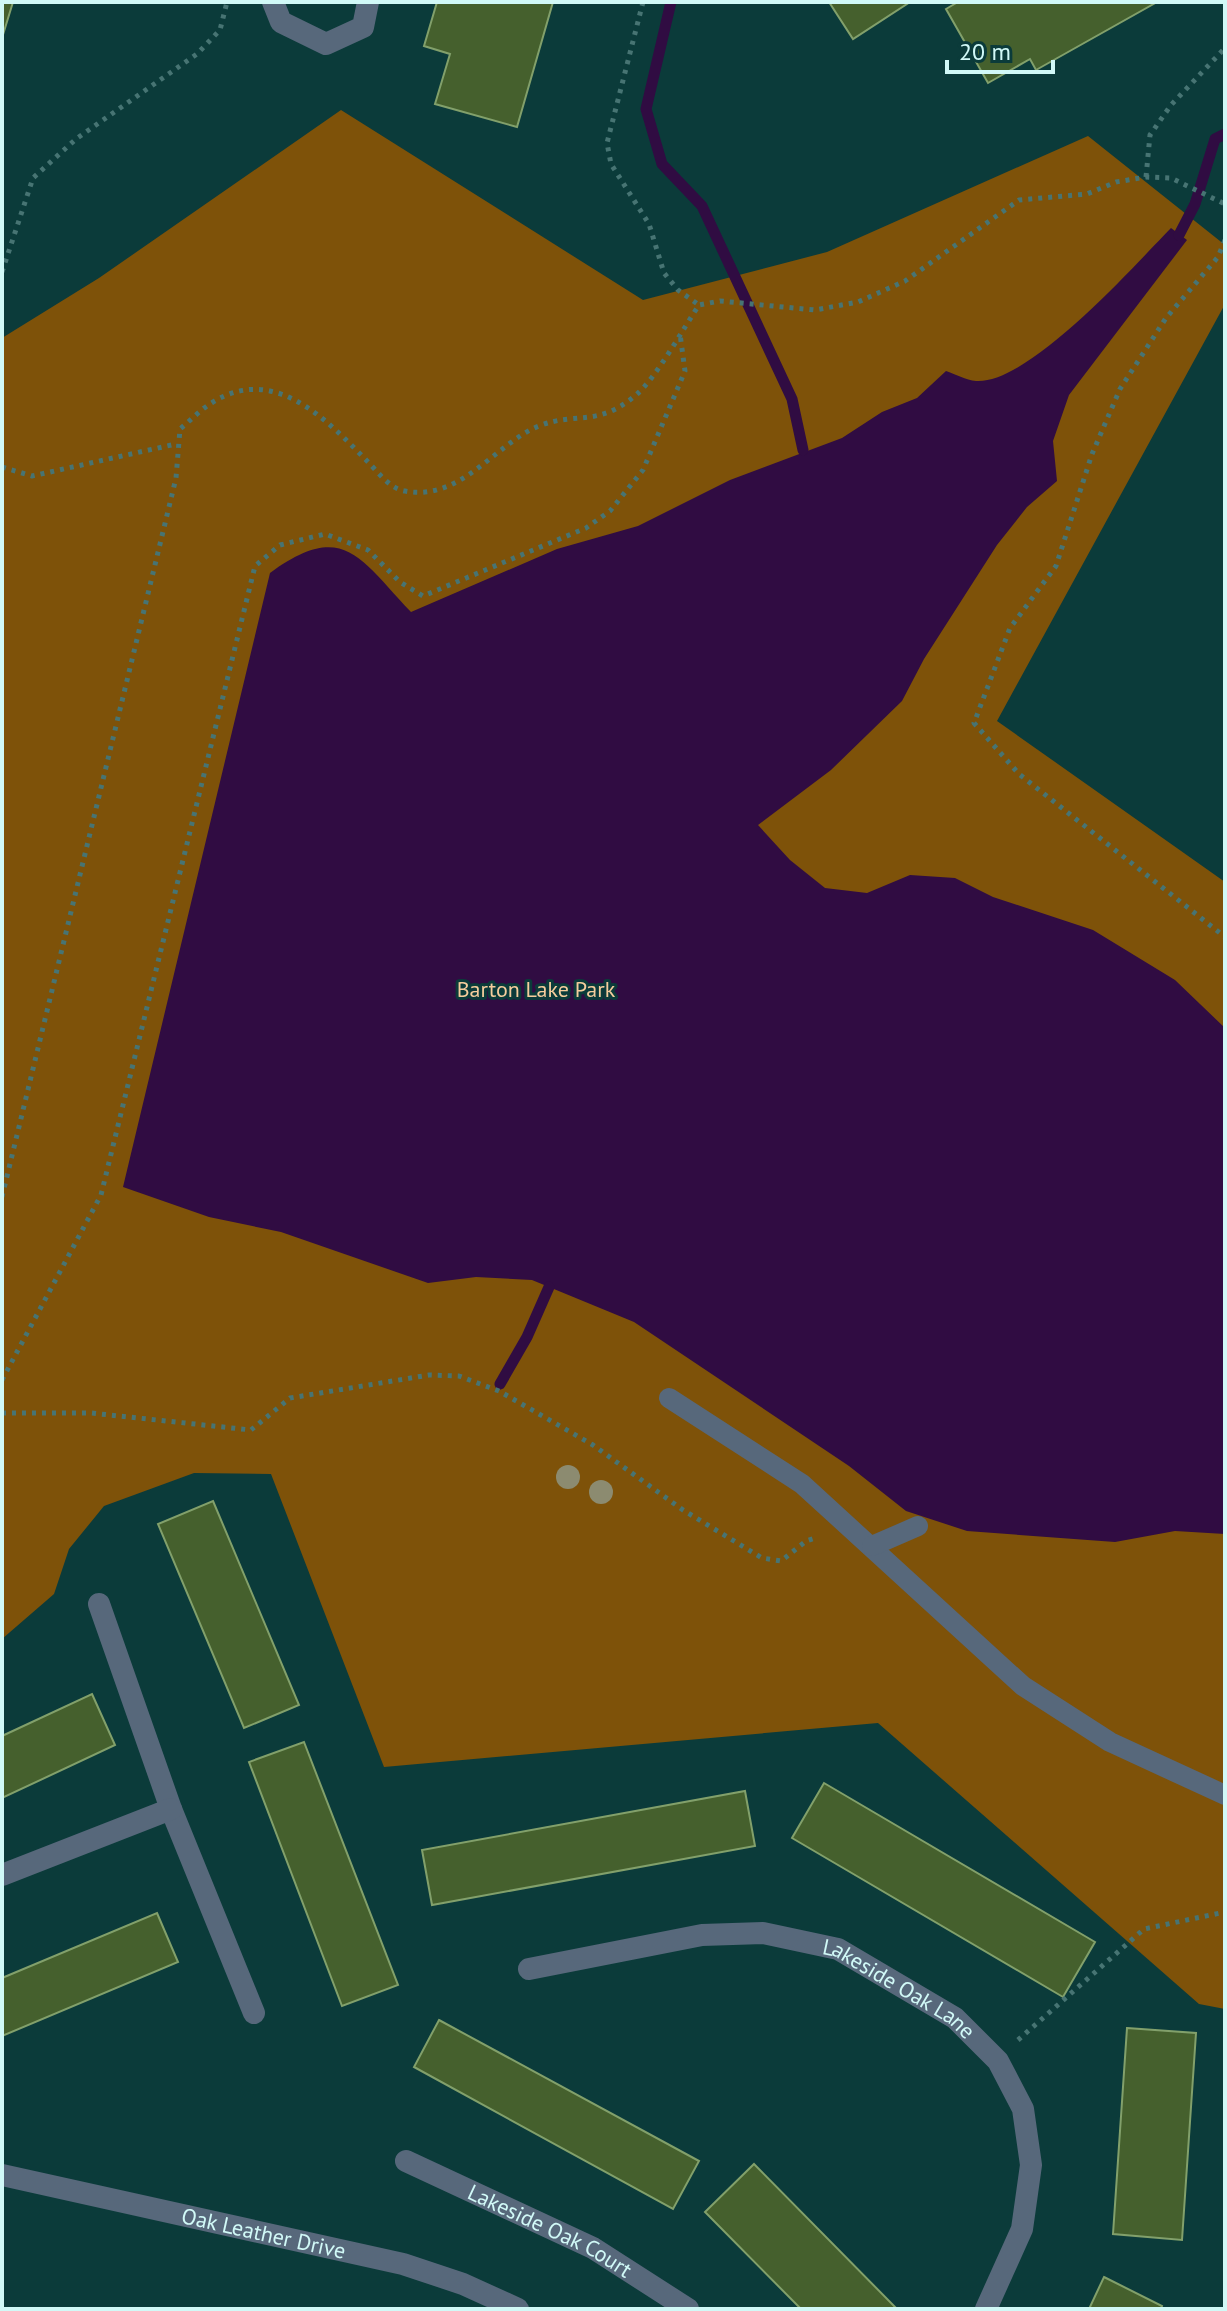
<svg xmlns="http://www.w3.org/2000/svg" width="1227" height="2311" font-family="'PT Sans',sans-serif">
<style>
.green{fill:#7e5209}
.water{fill:#300c42}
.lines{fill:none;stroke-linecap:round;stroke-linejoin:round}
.stream{stroke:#300c42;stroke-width:11}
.building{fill:#45602d;stroke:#82a06b;stroke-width:2}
.path{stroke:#477473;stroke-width:5;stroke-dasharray:4 6;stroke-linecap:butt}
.service{stroke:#57687b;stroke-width:20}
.minor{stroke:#57687b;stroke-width:22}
.tree{fill:#8c8b70}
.labels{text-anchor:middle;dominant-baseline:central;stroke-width:6;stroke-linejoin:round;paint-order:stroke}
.park-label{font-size:22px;fill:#f5cd9d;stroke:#0b3b3a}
.street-label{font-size:22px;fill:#d1f9f7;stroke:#0b3b3a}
</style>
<rect width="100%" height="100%" fill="#0b3b3a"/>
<path class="green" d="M341,110L643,300L827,252L1088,136L1225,245V304L997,721L1225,882V2009L1199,2004L878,1723L384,1767L271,1474L194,1473L104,1506L69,1549L54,1594L2,1639V338L99,278Z"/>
<path class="water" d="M1171,228L1187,240L1069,395L1053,441L1057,481L1027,507L997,545L924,659L902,701L831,770L758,825L790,860L825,888L867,893L910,875L955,878L993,897L1093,930L1175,980L1225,1028V1534L1175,1531L1115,1542L967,1531L906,1511L849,1466L634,1322L532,1280L476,1277L428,1283L281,1232L209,1217L123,1187L270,573C344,519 360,559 411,612L557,549L638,526L730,480L842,438L882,412L917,398L946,371C955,374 966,380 976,381C1028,385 1134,266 1171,228Z"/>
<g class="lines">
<g class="stream">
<path d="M671,2L646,109L662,164L702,206L792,399L803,450"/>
<path d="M1179,235L1195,204L1215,139L1225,134"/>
<path d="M500,1384L527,1337L549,1287"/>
</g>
</g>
<g class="building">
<path d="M2,2H13L2,38Z"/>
<path d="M437,2H553L517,127L435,104L450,54L424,46Z"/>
<path d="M829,2H910L853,39Z"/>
<path d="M958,2H1157L1036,70L1030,59L988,83L946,9Z"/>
<path d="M213,1501L299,1705L244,1728L158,1524Z"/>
<path d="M92,1694L115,1745L2,1798V1736Z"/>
<path d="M304,1742L398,1985L342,2006L249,1762Z"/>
<path d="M824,1783L1095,1942L1063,1997L792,1838Z"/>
<path d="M745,1791L755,1846L432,1905L422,1850Z"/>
<path d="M157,1913L178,1962L2,2036V1978Z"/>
<path d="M439,2020L699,2161L673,2209L414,2067Z"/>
<path d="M1127,2028L1196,2033L1182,2240L1113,2234Z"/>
<path d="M754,2164L897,2309H801L705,2212Z"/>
<path d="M1104,2277L1162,2306L1161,2309H1089Z"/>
</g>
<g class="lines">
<g class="path">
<path d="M643,2L607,143L611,164L649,224L664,273L678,290L699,305"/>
<path d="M1146,177L1150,135L1171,105L1225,48"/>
<path d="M1225,240L1218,257L1166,318L1120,389L1092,454L1056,566L1010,628L974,723L1019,774L1225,937"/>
<path d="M2,272L33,178L76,139L197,54L220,30L227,2"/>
<path d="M2,467L32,476L176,444"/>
<path d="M2,1197L176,478L180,429C191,420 201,409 213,402C275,364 327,420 368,462C378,472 390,489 405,491C461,502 497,442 539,426C577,411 597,428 636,395C656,378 683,329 699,305L720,301L815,310L858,302L905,281L1019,200L1087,194L1116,182L1146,177L1171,178L1225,204"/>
<path d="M2,1380L101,1195L255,566L280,545L325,534L368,550L400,582L423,596L586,528L610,511L643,470L685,371L680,334"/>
<path d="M2,1413H91L251,1430L290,1398L429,1375L459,1376L499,1391L539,1414L593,1445L683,1510L762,1558L781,1561L806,1541L818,1537"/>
<path d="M1018,2040L1144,1929L1225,1912"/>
</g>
<g class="service">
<path d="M669,1398L802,1484L1023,1686L1110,1742L1225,1795"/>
<path d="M872,1546L918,1526"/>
</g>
<g class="minor">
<path d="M273,2L281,22L326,44L363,27L368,2"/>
<path d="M99,1604L171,1809L254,2013"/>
<path d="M2,1875L171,1809"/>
<path id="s1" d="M529,1969L702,1935L763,1933L838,1949L955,2018L998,2061L1023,2109L1031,2165L1022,2229L986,2309"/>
<path id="s2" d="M406,2161L593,2248L688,2309"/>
<path id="s3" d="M2,2175L403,2264L463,2284L518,2309"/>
</g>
</g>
<g class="tree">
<circle cx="568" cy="1477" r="12"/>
<circle cx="601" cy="1492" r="12"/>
</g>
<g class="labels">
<g class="park-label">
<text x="536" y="989">Barton Lake Park</text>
</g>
<g class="street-label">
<text stroke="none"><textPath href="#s1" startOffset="386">Lakeside Oak Lane</textPath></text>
<text stroke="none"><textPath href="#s2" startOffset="160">Lakeside Oak Court</textPath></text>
<text stroke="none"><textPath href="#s3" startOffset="268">Oak Leather Drive</textPath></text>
</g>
</g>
<rect width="1227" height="2311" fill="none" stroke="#d1f9f7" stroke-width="8"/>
<path d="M947 60v12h106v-12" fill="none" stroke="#d1f9f7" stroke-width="4"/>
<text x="959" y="60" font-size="24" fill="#d1f9f7" stroke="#0b3b3a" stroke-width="6" paint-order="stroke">20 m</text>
</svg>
